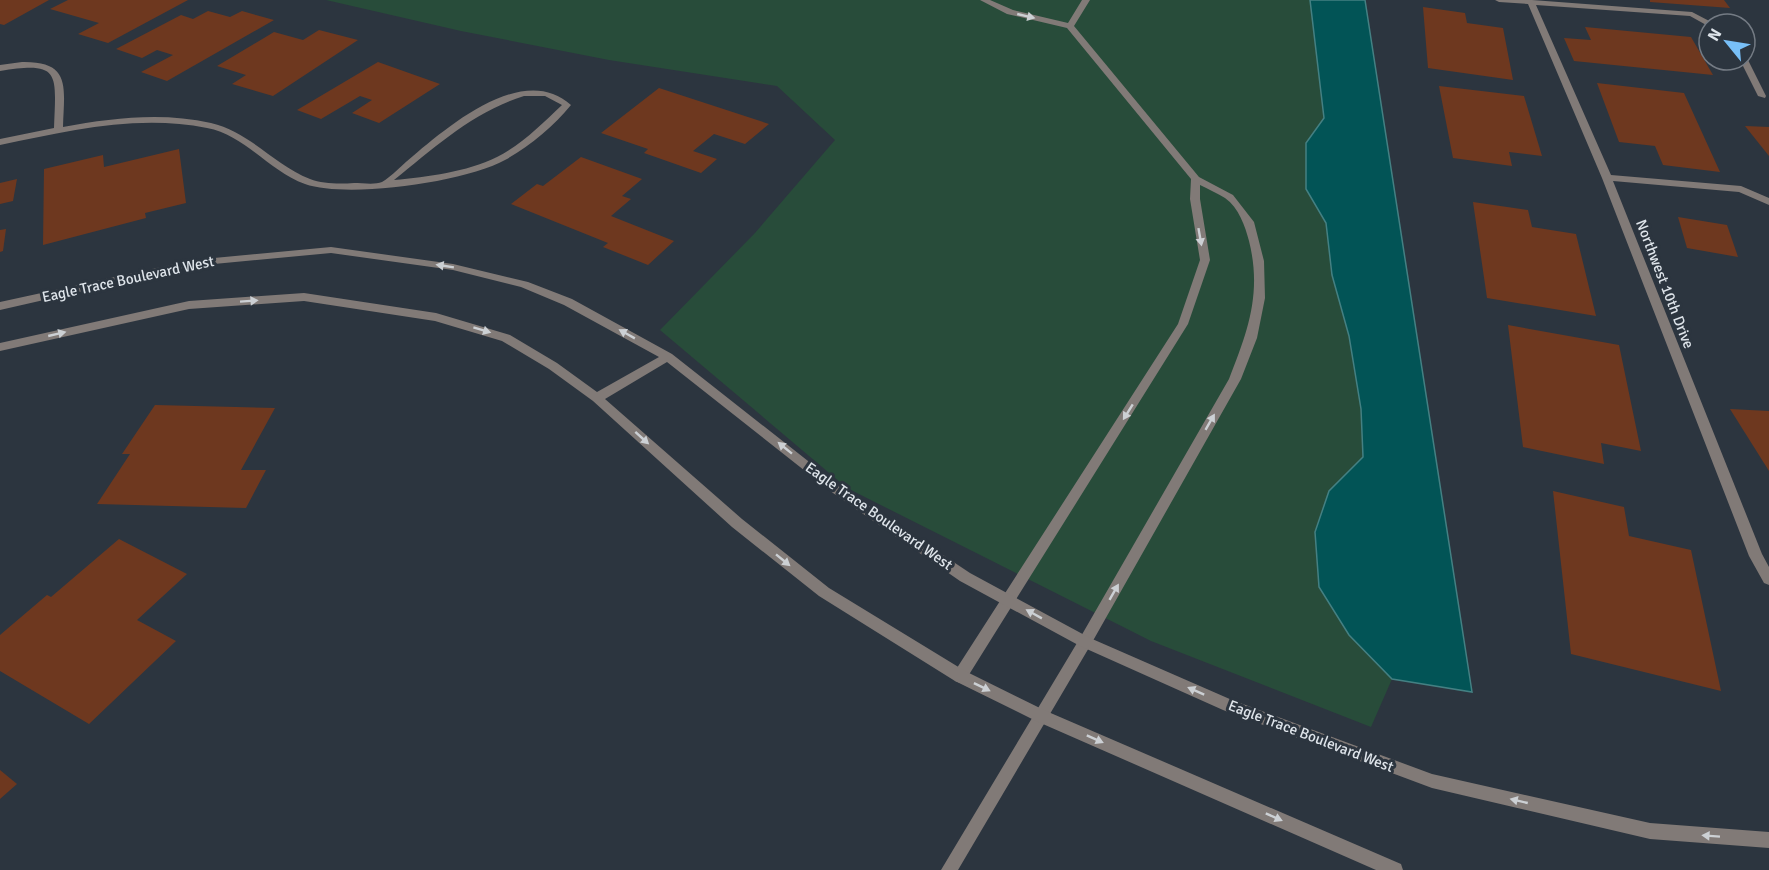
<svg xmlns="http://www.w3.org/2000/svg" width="1769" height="870" font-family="Signika,sans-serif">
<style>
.green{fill:#284c3a}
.water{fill:#025456;stroke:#448083;stroke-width:1.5}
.building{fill:#6e381f}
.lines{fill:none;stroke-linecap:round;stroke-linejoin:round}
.service{fill:#817a77;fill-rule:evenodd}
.minor{fill:#817a77;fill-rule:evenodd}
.oneway{fill:#ccd0d4}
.labels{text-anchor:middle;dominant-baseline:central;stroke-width:6;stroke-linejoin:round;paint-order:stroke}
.street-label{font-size:15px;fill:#dfe5eb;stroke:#2c353f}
</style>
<rect width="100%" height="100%" fill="#2c353f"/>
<path class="green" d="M326,0H1310L1324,118L1306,143V189L1326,223L1332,275L1349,336L1361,409L1363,457L1329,491L1315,532L1349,635L1392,679L1371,727L1151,641L847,488L660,330L755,233L835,140L777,86L609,60L461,31Z"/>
<path class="water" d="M1310,0H1365L1472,692L1392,679L1349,635L1319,587L1315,532L1329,491L1363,457L1361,409L1349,336L1332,275L1326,223L1306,189V143L1324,118Z"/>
<g class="building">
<path d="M0,0H49L4,25L0,24Z"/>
<path d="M68,0H188L108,43L78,34L99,23L50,9Z"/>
<path d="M1650,0H1724L1730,8L1650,2Z"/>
<path d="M1423,7L1465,13L1467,23L1503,28L1513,80L1428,68Z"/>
<path d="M208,11L230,17L242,11L274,20L167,81L141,72L173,55L157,50L142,58L116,49L181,15L193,19Z"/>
<path d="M1585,27L1691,37L1713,75L1574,61L1564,38L1591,40Z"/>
<path d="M319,30L358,40L273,96L232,84L246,75L217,66L274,32L303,40Z"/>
<path d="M378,62L440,84L379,123L352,113L372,100L360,96L321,119L297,110Z"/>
<path d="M1597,83L1684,93L1720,172L1663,165L1655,146L1619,142Z"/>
<path d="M1439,86L1524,96L1542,156L1509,152L1512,166L1453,158Z"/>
<path d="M659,88L769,124L745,144L714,134L693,151L717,159L701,173L644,153L648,149L601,133Z"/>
<path d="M1745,126L1769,127V156Z"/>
<path d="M179,149L186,203L145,213L146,218L43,245L44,169L103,155L104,167Z"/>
<path d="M581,157L642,179L622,196L631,199L611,216L674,241L648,265L603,247L608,243L511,204L537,184L543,186Z"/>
<path d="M17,179L13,201L0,204V183Z"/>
<path d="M1473,202L1528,210L1532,227L1576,234L1596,316L1487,298Z"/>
<path d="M1678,217L1727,225L1738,257L1687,248Z"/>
<path d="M6,229L3,251L0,252V230Z"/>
<path d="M1508,325L1619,345L1641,451L1601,443L1604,464L1523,447Z"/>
<path d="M155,405L275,408L241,470H266L246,508L97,504L130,454H122Z"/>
<path d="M1730,409L1769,411V471Z"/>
<path d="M1553,491L1624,507L1629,536L1691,550L1721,691L1571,654Z"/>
<path d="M119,539L187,574L137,620L176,641L89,724L0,671V635L47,595L51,597Z"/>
<path d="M0,770L17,784L0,799Z"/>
</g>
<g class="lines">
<path class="service" d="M980,0H990L1013,10L1068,23L1082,0H1090L1074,26L1199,177L1233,195L1254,222L1264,261L1265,298L1257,338L1241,379L1090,646L958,870H941L1080,638L1229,379C1248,331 1262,293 1249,241C1245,226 1239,208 1225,198C1217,193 1208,189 1200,185V199L1210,260L1188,324L965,681L960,683L955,681L953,676L955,671L1178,324L1200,260L1190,199L1191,179L1067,28L1007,14Z"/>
<g class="minor">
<path d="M1495,0H1532L1692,12L1715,24L1708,26L1690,16L1536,5L1611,175L1741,186L1769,198V205L1739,192L1613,181L1762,554L1769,567V585L1764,583L1749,556L1602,178L1528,4L1499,2Z"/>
<path d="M1745,58L1748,60L1766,96L1765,98L1758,96L1740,60H1745Z"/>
<path d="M22,62C72,61 64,88 63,127C112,118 162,112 211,123C250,132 274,165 310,179C323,184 340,184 354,183C362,183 375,185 382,182C391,177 404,163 413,156C450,125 524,62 571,105C554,126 529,147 505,160C465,182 348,199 305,184C269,171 245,135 207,128C137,114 68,131 0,145V139L54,128C56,73 61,61 0,71V65ZM524,96H545L562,105C542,124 521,145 497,157C466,172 428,177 394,180C435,147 473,112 524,96Z"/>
<path d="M331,247L453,264L528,282L572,299L672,354L841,487L970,573L1090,638L1232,700L1432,774L1650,823L1769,832V848L1650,839L1432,788L1223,710L1080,646L960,581L833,493L667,362L605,399L742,519L829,588L965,671L1046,711L1401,864L1403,870H1376L1036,721L955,681L819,596L732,527L593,401L549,369L502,341L435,321L304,301L189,309L0,351V343L189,301L304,293L436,313L510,335L557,363L597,392L659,357L564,305L521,287L453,270L331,253L193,266L0,310V302L193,260Z"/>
</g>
</g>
<defs><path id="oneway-solid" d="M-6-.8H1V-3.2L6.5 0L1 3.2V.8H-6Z" transform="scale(1.5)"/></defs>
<g class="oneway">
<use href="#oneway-solid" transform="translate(1026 16) rotate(13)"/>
<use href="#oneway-solid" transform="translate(1200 237) rotate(80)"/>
<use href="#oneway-solid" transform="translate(445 266) rotate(-171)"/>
<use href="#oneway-solid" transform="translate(249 301) rotate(-4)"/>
<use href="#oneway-solid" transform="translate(482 330) rotate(17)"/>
<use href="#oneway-solid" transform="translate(57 334) rotate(-13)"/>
<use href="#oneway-solid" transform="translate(627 334) rotate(-151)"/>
<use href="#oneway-solid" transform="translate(1128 412) rotate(122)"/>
<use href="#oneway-solid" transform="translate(1210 422) rotate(-60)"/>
<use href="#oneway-solid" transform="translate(642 438) rotate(42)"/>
<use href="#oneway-solid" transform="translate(785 448) rotate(-141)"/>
<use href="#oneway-solid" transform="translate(783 560) rotate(39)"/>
<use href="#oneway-solid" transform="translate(1114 592) rotate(-60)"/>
<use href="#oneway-solid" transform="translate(1034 614) rotate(-151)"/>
<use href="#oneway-solid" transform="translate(982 687) rotate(26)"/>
<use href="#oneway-solid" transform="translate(1196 691) rotate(-156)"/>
<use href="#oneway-solid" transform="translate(1095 739) rotate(24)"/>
<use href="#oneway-solid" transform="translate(1519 801) rotate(-167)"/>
<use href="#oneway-solid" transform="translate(1274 817) rotate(24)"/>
<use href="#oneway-solid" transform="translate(1711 836) rotate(-176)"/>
</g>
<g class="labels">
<g class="street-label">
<text transform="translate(128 279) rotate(-12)">Eagle Trace Boulevard West</text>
<text transform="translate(1665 284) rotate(69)">Northwest 10th Drive</text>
<text transform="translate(879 516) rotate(35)">Eagle Trace Boulevard West</text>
<text transform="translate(1311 736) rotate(21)">Eagle Trace Boulevard West</text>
</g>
</g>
<g transform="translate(1727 42) rotate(300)"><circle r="28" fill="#2c353f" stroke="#747b84" stroke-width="1.5"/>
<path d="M0-4.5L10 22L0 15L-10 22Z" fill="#78bff7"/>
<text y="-9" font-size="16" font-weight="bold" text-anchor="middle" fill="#dfe5eb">N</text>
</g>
</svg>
